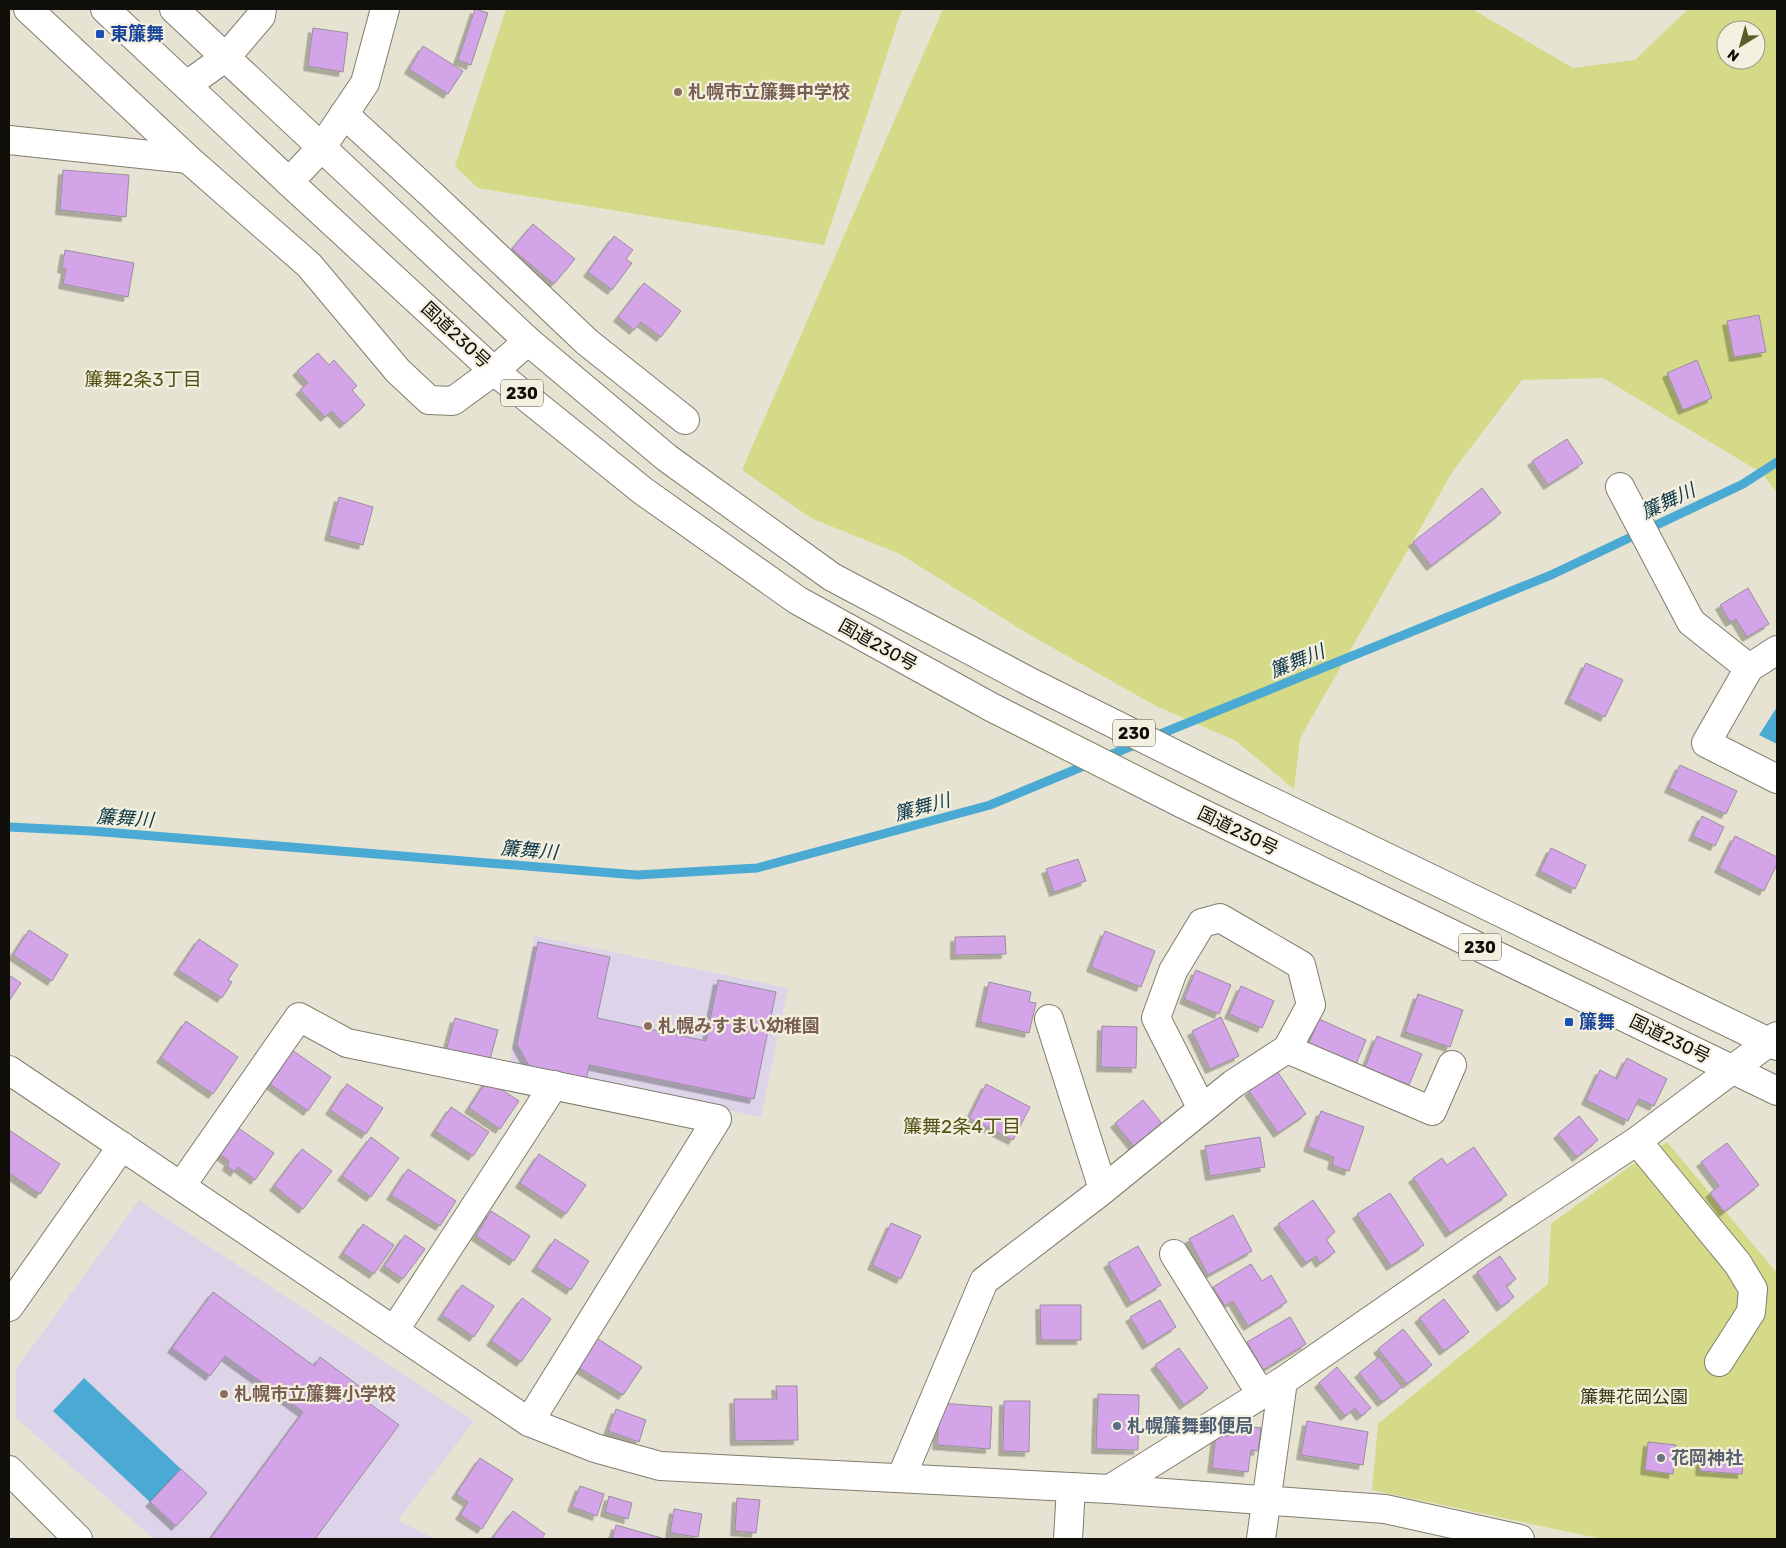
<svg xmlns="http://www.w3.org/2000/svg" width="1786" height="1548" font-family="Rubik,'Noto Sans JP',sans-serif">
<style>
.education{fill:#ddd4e9}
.green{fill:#d4da87;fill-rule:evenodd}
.water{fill:#4baad3}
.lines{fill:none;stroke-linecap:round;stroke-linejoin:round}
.stream{stroke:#4baad3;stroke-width:9}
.building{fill:#d4a4e8;stroke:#998e9d;filter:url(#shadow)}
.minor-casing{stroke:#807d6d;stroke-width:30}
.highway-casing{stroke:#807d6d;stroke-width:30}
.minor{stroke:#fff;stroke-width:28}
.highway{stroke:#fff;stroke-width:28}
.transit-dot{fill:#1a4fb4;stroke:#f4f0df;stroke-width:2}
.education-dot{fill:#8d6e63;stroke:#f4f0df;stroke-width:2}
.service-dot{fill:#5c6f8a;stroke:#f4f0df;stroke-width:2}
.worship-dot{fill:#6b7280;stroke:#f4f0df;stroke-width:2}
.labels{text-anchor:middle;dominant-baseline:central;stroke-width:4.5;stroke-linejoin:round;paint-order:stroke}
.shield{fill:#f4f0df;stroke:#545248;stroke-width:1}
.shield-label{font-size:16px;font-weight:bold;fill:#100e08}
.transit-label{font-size:18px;font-weight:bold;fill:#164399;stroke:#f4f0df;text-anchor:start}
.education-label{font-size:18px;font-weight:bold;fill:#785e54;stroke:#f4f0df;text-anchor:start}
.street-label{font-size:18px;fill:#100e08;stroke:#f4f0df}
.park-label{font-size:18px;fill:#373915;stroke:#f4f0df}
.service-label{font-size:18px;font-weight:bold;fill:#4e5e75;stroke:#f4f0df;text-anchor:start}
.worship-label{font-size:18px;font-weight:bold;fill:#5b616d;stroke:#f4f0df;text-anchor:start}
.neighbourhood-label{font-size:19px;fill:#535317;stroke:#f4f0df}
.water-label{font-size:19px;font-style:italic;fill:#103a4b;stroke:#f4f0df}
</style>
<defs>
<filter id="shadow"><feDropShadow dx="-4.5" dy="4.5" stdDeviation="0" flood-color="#0004"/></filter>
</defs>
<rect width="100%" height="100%" fill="#e7e3d2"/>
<g class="education">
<path d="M535,936L788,988L761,1117L509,1064Z"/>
<path d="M139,1200L474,1421L398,1520L435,1539H154L16,1418V1369Z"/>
</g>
<g class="green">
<path d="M506,9H902L824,245L478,188L455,166Z"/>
<path d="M943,9H1472L1573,68L1635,60L1688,9H1777V493L1762,473L1603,378L1522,380L1453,471L1300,738L1294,789L1236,741L1156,706L1030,635L900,554L811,518L742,470ZM1726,30H1756V60H1726Z"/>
<path d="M1667,1142L1777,1273V1539H1602L1372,1490L1378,1424L1548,1284L1551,1224L1629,1167Z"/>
</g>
<g class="water">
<path d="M1777,707V744L1759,735Z"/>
<path d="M84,1378L181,1469L150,1502L53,1411Z"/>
</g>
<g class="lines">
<g class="stream">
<path d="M1153,737L1551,575L1743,484L1777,462"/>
<path d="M1103,758L1139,743"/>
<path d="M9,827L91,831L637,875L757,868L990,805L1091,763"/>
</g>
</g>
<g class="building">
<path d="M475,9L488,13L471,65L458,60Z"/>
<path d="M313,28L348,33L343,72L308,66Z"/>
<path d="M423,46L463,71L448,94L409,69Z"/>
<path d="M63,170L129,175L126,217L60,210Z"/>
<path d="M533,224L575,259L554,284L512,249Z"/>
<path d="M614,236L633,250L626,259L632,263L612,290L588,272Z"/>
<path d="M65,250L134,263L128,297L63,284L66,269L62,268Z"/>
<path d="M644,283L681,311L661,337L641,322L634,330L618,317Z"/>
<path d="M1759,315L1766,352L1734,357L1727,321Z"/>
<path d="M318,353L329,365L334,360L357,386L352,390L365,405L344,424L332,411L325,417L300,390L308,383L297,371Z"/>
<path d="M1697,360L1712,398L1683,410L1667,373Z"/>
<path d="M1567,439L1583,463L1548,485L1532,461Z"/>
<path d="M1482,488L1501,513L1431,566L1413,542Z"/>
<path d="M339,497L373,507L363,545L329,536Z"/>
<path d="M1748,588L1769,624L1747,637L1736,619L1730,622L1720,605Z"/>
<path d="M1586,663L1623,680L1605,717L1569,699Z"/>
<path d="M1680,765L1737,791L1726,814L1669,788Z"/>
<path d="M1702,816L1724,827L1715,846L1693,836Z"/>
<path d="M1735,836L1777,857V864L1764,891L1719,868Z"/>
<path d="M1551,848L1586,865L1575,889L1540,871Z"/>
<path d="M1078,859L1086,881L1054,892L1046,869Z"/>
<path d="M29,930L68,955L52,981L13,955Z"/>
<path d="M1105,931L1155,951L1141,987L1091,967Z"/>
<path d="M1005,936L1006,954L955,955V937Z"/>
<path d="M199,939L238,965L228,980L232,982L222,998L178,970Z"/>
<path d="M538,942L610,957L597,1018L706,1041L718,980L776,992L754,1099L589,1065L586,1082L531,1070L517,1044Z"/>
<path d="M1196,970L1231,985L1219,1014L1184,999Z"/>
<path d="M9,975L21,983L9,1001Z"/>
<path d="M989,982L1031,992L1029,1002L1036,1003L1029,1033L980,1022Z"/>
<path d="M1241,986L1274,1001L1262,1028L1229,1014Z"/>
<path d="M1418,994L1463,1010L1450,1047L1405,1032Z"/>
<path d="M1221,1017L1239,1056L1210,1069L1192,1031Z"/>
<path d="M455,1018L498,1030L489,1063L446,1051Z"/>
<path d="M1319,1019L1366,1040L1354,1069L1307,1048Z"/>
<path d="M186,1021L238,1057L213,1094L161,1058Z"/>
<path d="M1102,1026L1137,1027L1136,1068L1101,1067Z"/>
<path d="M1377,1036L1422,1054L1409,1085L1365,1067Z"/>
<path d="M289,1048L331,1077L308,1111L270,1084L280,1070L276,1067Z"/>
<path d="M1627,1058L1667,1079L1654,1106L1639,1099L1628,1121L1586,1100L1600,1070L1617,1079Z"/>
<path d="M1277,1071L1306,1114L1278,1133L1249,1091Z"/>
<path d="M487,1080L519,1101L500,1129L469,1108Z"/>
<path d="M347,1084L383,1108L366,1134L330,1110Z"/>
<path d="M986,1084L1030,1107L1013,1140L969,1118Z"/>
<path d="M1143,1100L1164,1126L1136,1149L1115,1123Z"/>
<path d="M451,1107L489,1132L473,1156L435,1131Z"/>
<path d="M1321,1111L1364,1127L1349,1171L1332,1165L1334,1157L1308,1147Z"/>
<path d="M1579,1116L1598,1140L1577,1157L1558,1134Z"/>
<path d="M234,1125L274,1153L255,1180L238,1167L235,1172L227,1166L229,1161L215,1151Z"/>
<path d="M9,1130L60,1164L40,1194L9,1173Z"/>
<path d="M371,1137L399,1158L371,1197L342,1176Z"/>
<path d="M1260,1137L1265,1167L1210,1176L1205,1146Z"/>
<path d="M1727,1143L1759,1185L1724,1212L1710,1193L1719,1186L1701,1162Z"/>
<path d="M1474,1147L1507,1195L1450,1233L1413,1178L1442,1158L1447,1165Z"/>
<path d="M302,1149L332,1171L303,1209L274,1186Z"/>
<path d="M539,1154L586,1185L566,1214L520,1183Z"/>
<path d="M408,1169L456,1201L440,1226L391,1195Z"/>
<path d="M1390,1193L1424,1245L1391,1266L1357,1214Z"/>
<path d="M1313,1200L1335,1232L1326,1239L1335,1252L1320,1263L1316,1256L1306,1263L1278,1224Z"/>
<path d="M491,1211L530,1236L514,1261L476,1236Z"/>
<path d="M1233,1215L1252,1251L1208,1275L1189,1239Z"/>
<path d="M891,1223L921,1236L901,1279L872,1265Z"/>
<path d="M363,1224L394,1245L374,1274L343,1253Z"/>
<path d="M405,1235L425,1249L403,1279L384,1266Z"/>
<path d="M555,1239L589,1261L571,1290L536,1267Z"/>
<path d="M1138,1246L1161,1285L1131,1303L1108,1263Z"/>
<path d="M1500,1256L1516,1279L1506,1286L1514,1297L1501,1307L1477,1272Z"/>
<path d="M1251,1264L1262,1281L1271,1275L1287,1302L1248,1326L1233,1301L1225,1306L1213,1287Z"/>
<path d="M462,1285L494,1306L474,1337L442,1315Z"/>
<path d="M213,1292L314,1366L320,1357L371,1395L366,1401L399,1425L315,1539H210L303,1412L225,1356L210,1376L172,1348Z"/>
<path d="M522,1298L551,1319L521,1362L491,1341Z"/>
<path d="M1444,1299L1469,1332L1444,1351L1419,1318Z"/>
<path d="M1160,1300L1176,1327L1147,1345L1130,1317Z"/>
<path d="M1040,1305H1081V1340H1041Z"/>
<path d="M1290,1317L1306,1344L1263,1370L1247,1342Z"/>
<path d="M1403,1329L1432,1365L1407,1384L1378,1349Z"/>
<path d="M592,1335L642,1367L623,1395L573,1364Z"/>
<path d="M1179,1348L1208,1388L1184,1405L1155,1365Z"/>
<path d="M1379,1357L1402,1387L1382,1402L1359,1373Z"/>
<path d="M1337,1367L1371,1408L1361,1416L1355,1408L1345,1416L1319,1383Z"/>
<path d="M776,1386H797L798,1440L735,1441L734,1399H777Z"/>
<path d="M1098,1394L1139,1395L1138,1450L1096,1449Z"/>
<path d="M1004,1401H1030L1029,1452L1003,1451Z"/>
<path d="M940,1403L992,1407L990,1449L937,1445Z"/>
<path d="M616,1409L646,1420L639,1442L608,1431Z"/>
<path d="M1307,1421L1368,1432L1363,1465L1301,1455Z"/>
<path d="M1230,1424L1261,1428L1258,1451L1251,1450L1248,1472L1212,1468L1216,1435L1228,1436Z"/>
<path d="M1648,1442L1676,1445L1673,1474L1645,1470Z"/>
<path d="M1702,1450L1744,1453L1742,1474L1700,1471Z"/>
<path d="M480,1458L513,1479L482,1529L460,1515L468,1502L456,1494Z"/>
<path d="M181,1469L207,1493L176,1526L150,1502Z"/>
<path d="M580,1486L604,1494L597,1516L572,1507Z"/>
<path d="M609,1496L632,1503L628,1519L605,1512Z"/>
<path d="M737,1498L760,1500L756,1533L735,1531Z"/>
<path d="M674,1509L702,1514L698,1537L670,1533Z"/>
<path d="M513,1511L545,1534L541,1539H496L493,1537Z"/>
<path d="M616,1525L665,1539H612Z"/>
</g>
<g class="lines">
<defs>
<g id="minor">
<path d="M28,9L188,159L309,265L398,371L429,400L453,401L494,371L528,341"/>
<path d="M187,85L226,57L261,16L262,9"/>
<path d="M344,114L432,195L587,342L685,420"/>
<path d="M9,140L188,159"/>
<path d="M289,182L322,147L365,83L385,9"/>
<path d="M1620,487L1691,622L1749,668"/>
<path d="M1777,650L1749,668L1706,743L1777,779"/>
<path d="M1049,1019L1103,1189"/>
<path d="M1287,1049L1432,1111L1452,1065"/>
<path d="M9,1070L529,1422L595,1448L660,1466L1110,1489L1385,1509L1520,1539"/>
<path d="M1637,1141L1738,1264L1753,1289L1751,1312L1719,1362"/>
<path d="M181,1186L299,1017L347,1043L717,1119L529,1422"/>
<path d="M1174,1254L1261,1394"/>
<path d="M9,1307L122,1146"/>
<path d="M394,1331L554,1085"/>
<path d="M9,1470L78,1539"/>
<path d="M901,1478L984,1281L1099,1193L1233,1084L1287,1049L1311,1005L1301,965L1220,918L1202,923L1173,971L1156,1018L1202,1109"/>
<path d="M1110,1489L1283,1381L1478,1246L1637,1141L1777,1036"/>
<path d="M1068,1539L1071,1487"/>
<path d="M1261,1539L1283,1381"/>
</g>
<g id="highway">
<path d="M105,9L289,182L494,371L643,491L797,600L991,707L1183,804L1777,1091"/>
<path d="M174,9L528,341L667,458L832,577L1032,683L1235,784L1777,1046"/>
</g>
</defs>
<use href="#minor" class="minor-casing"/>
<use href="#highway" class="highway-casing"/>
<use href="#minor" class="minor"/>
<use href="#highway" class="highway"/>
</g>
<g class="transit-dot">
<rect x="95" y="29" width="10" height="10" rx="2.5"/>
<rect x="1564" y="1017" width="10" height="10" rx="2.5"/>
</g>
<g class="education-dot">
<circle cx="678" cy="92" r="5"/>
<circle cx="648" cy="1026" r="5"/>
<circle cx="224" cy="1394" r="5"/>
</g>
<circle class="service-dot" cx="1117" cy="1426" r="5"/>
<circle class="worship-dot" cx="1661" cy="1458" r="5"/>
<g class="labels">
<g class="shield">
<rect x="501" y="379.5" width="42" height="27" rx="4"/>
<rect x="1113" y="719.5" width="42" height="27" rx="4"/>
<rect x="1459" y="933.5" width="42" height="27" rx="4"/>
</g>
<g class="shield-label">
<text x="522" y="393">230</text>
<text x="1134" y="733">230</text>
<text x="1480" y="947">230</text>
</g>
<g class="transit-label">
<text x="110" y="34">東簾舞</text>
<text x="1579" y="1022">簾舞</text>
</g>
<g class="education-label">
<text x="688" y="92">札幌市立簾舞中学校</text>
<text x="658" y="1026">札幌みすまい幼稚園</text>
<text x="234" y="1394">札幌市立簾舞小学校</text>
</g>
<g class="street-label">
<text transform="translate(456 335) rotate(43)">国道230号</text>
<text transform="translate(878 645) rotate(29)">国道230号</text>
<text transform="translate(1238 831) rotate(26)">国道230号</text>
<text transform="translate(1670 1039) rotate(26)">国道230号</text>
</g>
<g class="park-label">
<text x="1634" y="1397">簾舞花岡公園</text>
</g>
<g class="service-label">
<text x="1127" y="1426">札幌簾舞郵便局</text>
</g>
<g class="worship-label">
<text x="1671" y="1458">花岡神社</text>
</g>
<g class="neighbourhood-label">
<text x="143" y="379">簾舞2条3丁目</text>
<text x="962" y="1126">簾舞2条4丁目</text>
</g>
<g class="water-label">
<text transform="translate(1668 501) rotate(-25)">簾舞川</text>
<text transform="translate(1297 661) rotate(-22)">簾舞川</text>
<text transform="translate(922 807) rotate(-15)">簾舞川</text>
<text transform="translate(125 818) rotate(4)">簾舞川</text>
<text transform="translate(529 850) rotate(5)">簾舞川</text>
</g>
</g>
<rect width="1786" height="1548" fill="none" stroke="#100e08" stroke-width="20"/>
<g transform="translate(1741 45) rotate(217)"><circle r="24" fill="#f4f0df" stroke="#999689"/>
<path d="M0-4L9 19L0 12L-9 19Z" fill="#5c5c29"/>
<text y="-8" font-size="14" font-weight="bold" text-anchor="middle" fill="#100e08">N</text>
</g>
</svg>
